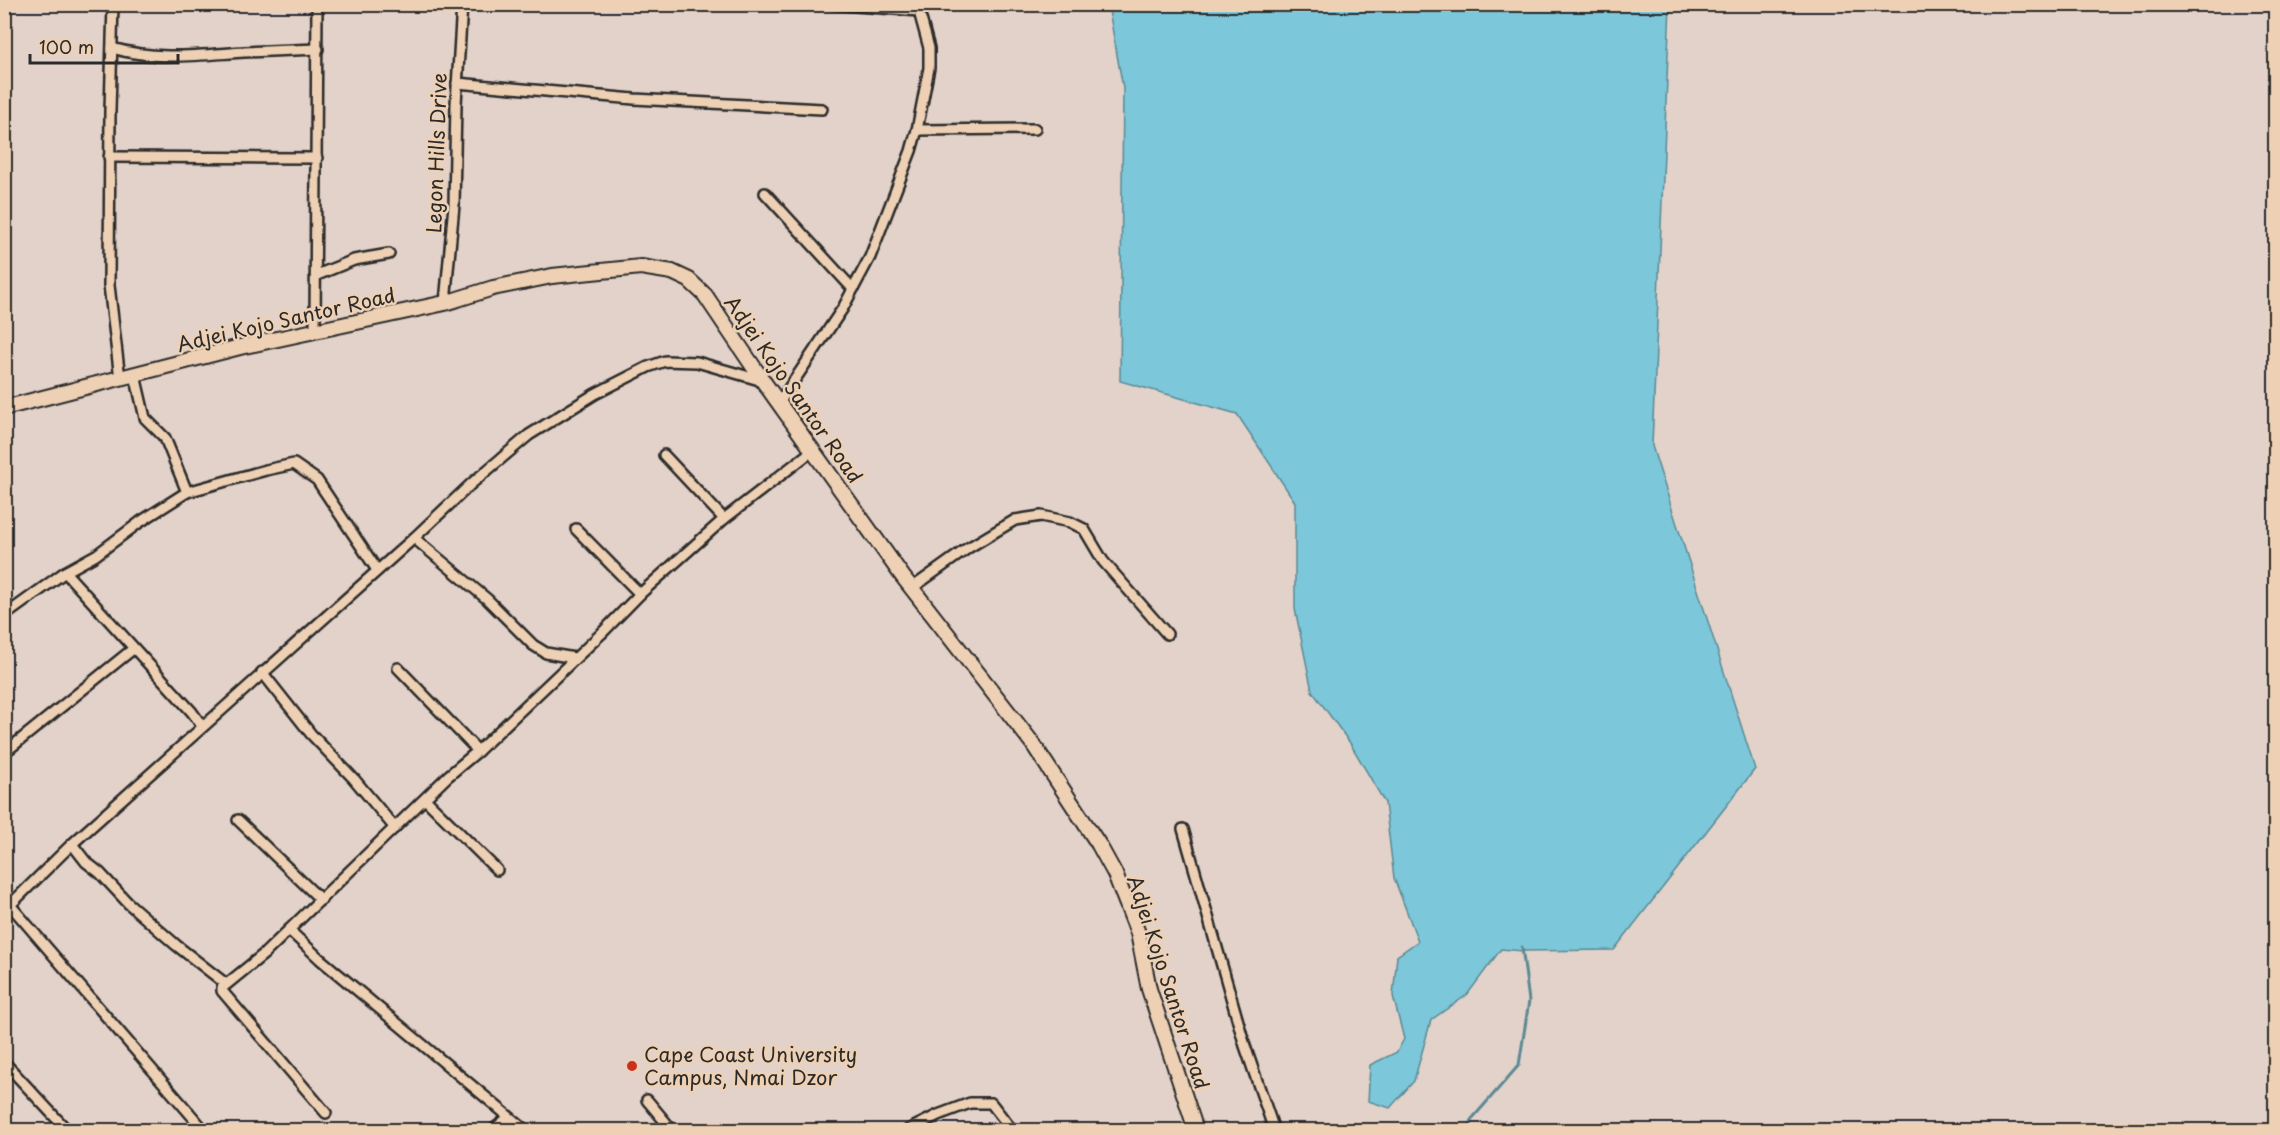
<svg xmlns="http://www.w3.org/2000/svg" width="2280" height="1135" font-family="'Playpen Sans',sans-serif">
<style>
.water{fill:#7bc7d9;stroke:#5b8993;stroke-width:1.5}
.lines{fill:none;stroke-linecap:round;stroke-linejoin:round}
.stream{stroke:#5b8993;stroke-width:3}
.street-casing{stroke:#2b2b2b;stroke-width:14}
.secondary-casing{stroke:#2b2b2b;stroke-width:18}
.street{stroke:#eed1b4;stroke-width:9}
.secondary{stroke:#eed1b4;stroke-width:14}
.poi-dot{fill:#c8321e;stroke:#eed1b4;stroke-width:2}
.labels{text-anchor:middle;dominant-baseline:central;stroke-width:5;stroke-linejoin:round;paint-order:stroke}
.street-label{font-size:20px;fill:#2b2b2b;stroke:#eed1b4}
.poi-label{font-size:20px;fill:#2b2b2b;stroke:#eed1b4;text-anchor:start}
</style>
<rect width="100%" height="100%" fill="#e3d2ca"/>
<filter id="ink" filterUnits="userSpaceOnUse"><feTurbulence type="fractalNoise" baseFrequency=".0167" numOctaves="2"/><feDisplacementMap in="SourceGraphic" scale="12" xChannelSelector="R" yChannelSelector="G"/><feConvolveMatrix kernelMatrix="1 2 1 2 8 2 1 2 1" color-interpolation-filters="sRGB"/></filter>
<g filter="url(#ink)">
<path class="water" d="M1108,5H1670L1652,446L1755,769L1614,950L1523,951L1501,949L1467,995L1431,1020L1414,1081L1390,1108L1368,1101L1370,1065L1397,1052L1404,1039L1393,996L1397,956L1418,941L1394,878L1385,803L1350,743L1312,691L1295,609V502L1237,414L1120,381L1123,88Z"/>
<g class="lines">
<path class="stream" d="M1472,1130L1471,1120L1519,1065L1529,1001L1522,947"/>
<defs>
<g id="street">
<path d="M113,4L110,110L109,285L120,379"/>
<path d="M831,4L919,11"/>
<path d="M112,48C156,61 199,55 244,52C268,51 293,50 318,49"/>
<path d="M457,83L634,99L822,109"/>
<path d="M917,130L1035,129"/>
<path d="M109,157L317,158"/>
<path d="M765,193L853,289"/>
<path d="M317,275L354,260L389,254"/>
<path d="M445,303L454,205L456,104L462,4"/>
<path d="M315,329L317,4"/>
<path d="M779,403L843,308L870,257L911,151L917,130L929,68V48L917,4"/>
<path d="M664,455L724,519"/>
<path d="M187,492L266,470L294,464L317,480L377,570"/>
<path d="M576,529L640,594"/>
<path d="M414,538L487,599L533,645L546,653L574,658"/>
<path d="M65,572L192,712L202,726"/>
<path d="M912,588L968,548L1015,520L1041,516L1070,522L1084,529L1103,561L1167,634"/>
<path d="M4,616L65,572L96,555L140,522L187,492L165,438L145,418L135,375"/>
<path d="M398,668L478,751"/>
<path d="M262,672L311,734L354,779L395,828"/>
<path d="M4,753L133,649"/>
<path d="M425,799L497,870"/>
<path d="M238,820L321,900"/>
<path d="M1183,829L1245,1046L1274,1130"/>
<path d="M72,844L86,862L100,873L128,903L176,945L226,984"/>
<path d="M11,906L204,1130"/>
<path d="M4,911L72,844L414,538L471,484L529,435L595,394L648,367L665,361L697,362L763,381"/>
<path d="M289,930L320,959L525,1130"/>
<path d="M4,1062L67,1130"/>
<path d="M647,1100L672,1130"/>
<path d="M326,1113L222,991V988L264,954L448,776L478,751L601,634L640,594L724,519L812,451"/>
<path d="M493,1130L509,1117"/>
<path d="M908,1130L938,1115L970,1103H991L1012,1130"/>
</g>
<path id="secondary" d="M4,408L240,347L445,303L493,288L552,276L641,267L672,272L689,280L705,295L763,381L903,577L1033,744L1099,845L1115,874L1138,933L1149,989L1196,1130"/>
</defs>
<use href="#street" class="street-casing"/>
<use href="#secondary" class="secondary-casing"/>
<use href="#street" class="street"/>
<use href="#secondary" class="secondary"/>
</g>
</g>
<circle class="poi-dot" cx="632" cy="1066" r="6"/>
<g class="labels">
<g class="street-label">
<text transform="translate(436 153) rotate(-88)">Legon Hills Drive</text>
<text transform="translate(286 319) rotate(-13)">Adjei Kojo Santor Road</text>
<text transform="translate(794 389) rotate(55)">Adjei Kojo Santor Road</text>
<text transform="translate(1169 982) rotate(72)">Adjei Kojo Santor Road</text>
</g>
<g class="poi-label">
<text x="644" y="1054">Cape Coast University<tspan x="644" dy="23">Campus, Nmai Dzor</tspan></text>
</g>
</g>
<rect width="2280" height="1135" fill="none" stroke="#eed1b4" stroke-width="24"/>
<rect x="12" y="12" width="2256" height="1111" fill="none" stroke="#2b2b2b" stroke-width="2" filter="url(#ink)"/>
<path d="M30 54v9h148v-9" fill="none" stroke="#2b2b2b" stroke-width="3"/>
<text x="39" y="54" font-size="18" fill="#2b2b2b" stroke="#eed1b4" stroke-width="4.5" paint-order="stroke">100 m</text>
</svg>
